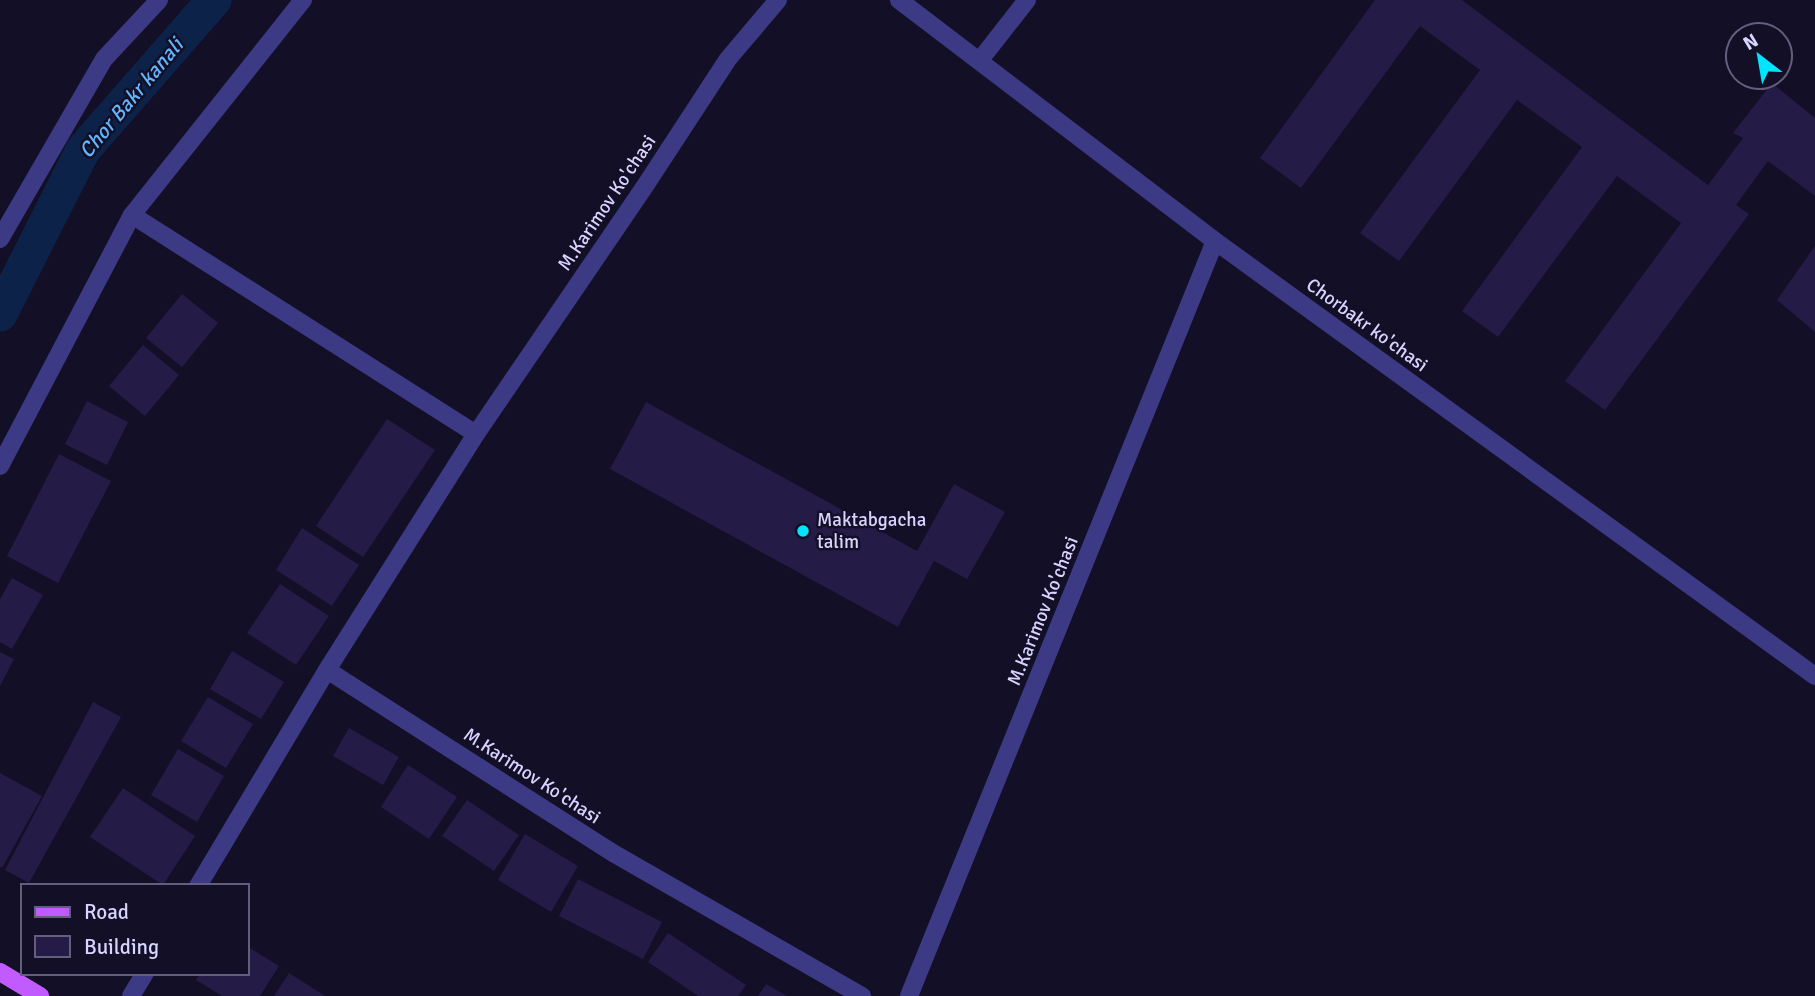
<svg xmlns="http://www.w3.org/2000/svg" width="1815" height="996" font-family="Signika,sans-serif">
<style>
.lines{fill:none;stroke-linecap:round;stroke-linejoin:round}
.canal{stroke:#0c2248;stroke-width:35}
.building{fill:#241b47}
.minor{stroke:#3d3a85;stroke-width:18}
.major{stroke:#c25bff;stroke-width:18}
.poi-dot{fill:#00e5ff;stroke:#130f26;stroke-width:2.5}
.labels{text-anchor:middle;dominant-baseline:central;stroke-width:5;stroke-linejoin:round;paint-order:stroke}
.street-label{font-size:19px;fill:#d9d4ff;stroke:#130f26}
.poi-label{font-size:19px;fill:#d9d4ff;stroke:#130f26;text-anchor:start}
.water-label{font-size:21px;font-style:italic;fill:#62b6ff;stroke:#130f26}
</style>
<rect width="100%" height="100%" fill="#130f26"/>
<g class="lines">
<path class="canal" d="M0,314L83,150L214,0"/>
</g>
<g class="building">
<path d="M1375,0H1462L1708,185L1743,138L1733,133L1772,83L1815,118V196L1768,161L1736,205L1749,214L1605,410L1565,381L1681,223L1617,176L1498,337L1462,311L1582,147L1517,100L1399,261L1360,233L1480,70L1420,26L1301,188L1260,158Z"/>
<path d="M1815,246V332L1777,300Z"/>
<path d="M182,294L218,323L182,367L146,338Z"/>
<path d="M143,345L179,375L145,416L109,386Z"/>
<path d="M87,401L128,422L107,465L65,444Z"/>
<path d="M646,402L917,551L954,484L1005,512L967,579L934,561L898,627L610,469Z"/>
<path d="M387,419L435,450L363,557L316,526Z"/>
<path d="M59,454L111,481L58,583L7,556Z"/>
<path d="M302,528L359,565L332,606L276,570Z"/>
<path d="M12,578L43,595L12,649L0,642V599Z"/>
<path d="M280,584L329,616L296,665L247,633Z"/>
<path d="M232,651L284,682L261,719L210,689Z"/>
<path d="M0,652L14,659L0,686Z"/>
<path d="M208,697L253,724L226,768L181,741Z"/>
<path d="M93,702L121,717L29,883L5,870Z"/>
<path d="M349,728L399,757L383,785L333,756Z"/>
<path d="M178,749L224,776L197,822L151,795Z"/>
<path d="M408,765L457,797L429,839L381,807Z"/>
<path d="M0,773L42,796L2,868L0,867Z"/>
<path d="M123,788L195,836L163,885L90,837Z"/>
<path d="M467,800L519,835L494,871L442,836Z"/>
<path d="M525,834L578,866L551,912L498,880Z"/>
<path d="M578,879L662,922L643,959L559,916Z"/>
<path d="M668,933L746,985L738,996H698L648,962Z"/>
<path d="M247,946L279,966L260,996H222L196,980L201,973H247Z"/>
<path d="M289,973L325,996H274Z"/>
<path d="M766,984L787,996H758Z"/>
</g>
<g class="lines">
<g class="minor">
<path d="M899,0L1215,241L1815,676"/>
<path d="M980,60L1027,0"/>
<path d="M132,215L476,434"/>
<path d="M0,239L104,59L159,0"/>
<path d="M0,466L132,215L303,0"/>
<path d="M327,670L613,853L862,996"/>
<path d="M198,886L327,670L476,434L645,186L728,59L778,0"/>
<path d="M131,996L145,973"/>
<path d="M909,996L1215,241"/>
</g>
<path class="major" d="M0,972L40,996"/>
</g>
<circle class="poi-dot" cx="803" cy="531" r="7"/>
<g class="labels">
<g class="street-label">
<text transform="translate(607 203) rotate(-56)">M.Karimov Ko'chasi</text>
<text transform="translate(1367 325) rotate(36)">Chorbakr ko'chasi</text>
<text transform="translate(1043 611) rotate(-68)">M.Karimov Ko'chasi</text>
<text transform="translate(532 776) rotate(33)">M.Karimov Ko'chasi</text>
</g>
<g class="poi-label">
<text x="817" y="520">Maktabgacha<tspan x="817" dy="22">talim</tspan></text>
</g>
<g class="water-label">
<text transform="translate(131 98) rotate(-50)">Chor Bakr kanali</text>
</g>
</g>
<rect x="21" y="884" width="228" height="91" fill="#130f26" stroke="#625e7d" stroke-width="2"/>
<rect x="35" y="907" width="35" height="10" fill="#c25bff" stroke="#625e7d" stroke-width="2"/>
<text x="84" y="919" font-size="21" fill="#d9d4ff">Road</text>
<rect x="35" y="936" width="35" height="21" fill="#241b47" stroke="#625e7d" stroke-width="2"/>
<text x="84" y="954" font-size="21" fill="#d9d4ff">Building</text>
<g transform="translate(1759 56) rotate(329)"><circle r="33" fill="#130f26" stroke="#625e7d" stroke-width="2"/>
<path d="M0-5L12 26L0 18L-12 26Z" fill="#00e5ff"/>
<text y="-10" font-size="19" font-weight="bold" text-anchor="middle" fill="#d9d4ff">N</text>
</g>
</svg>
